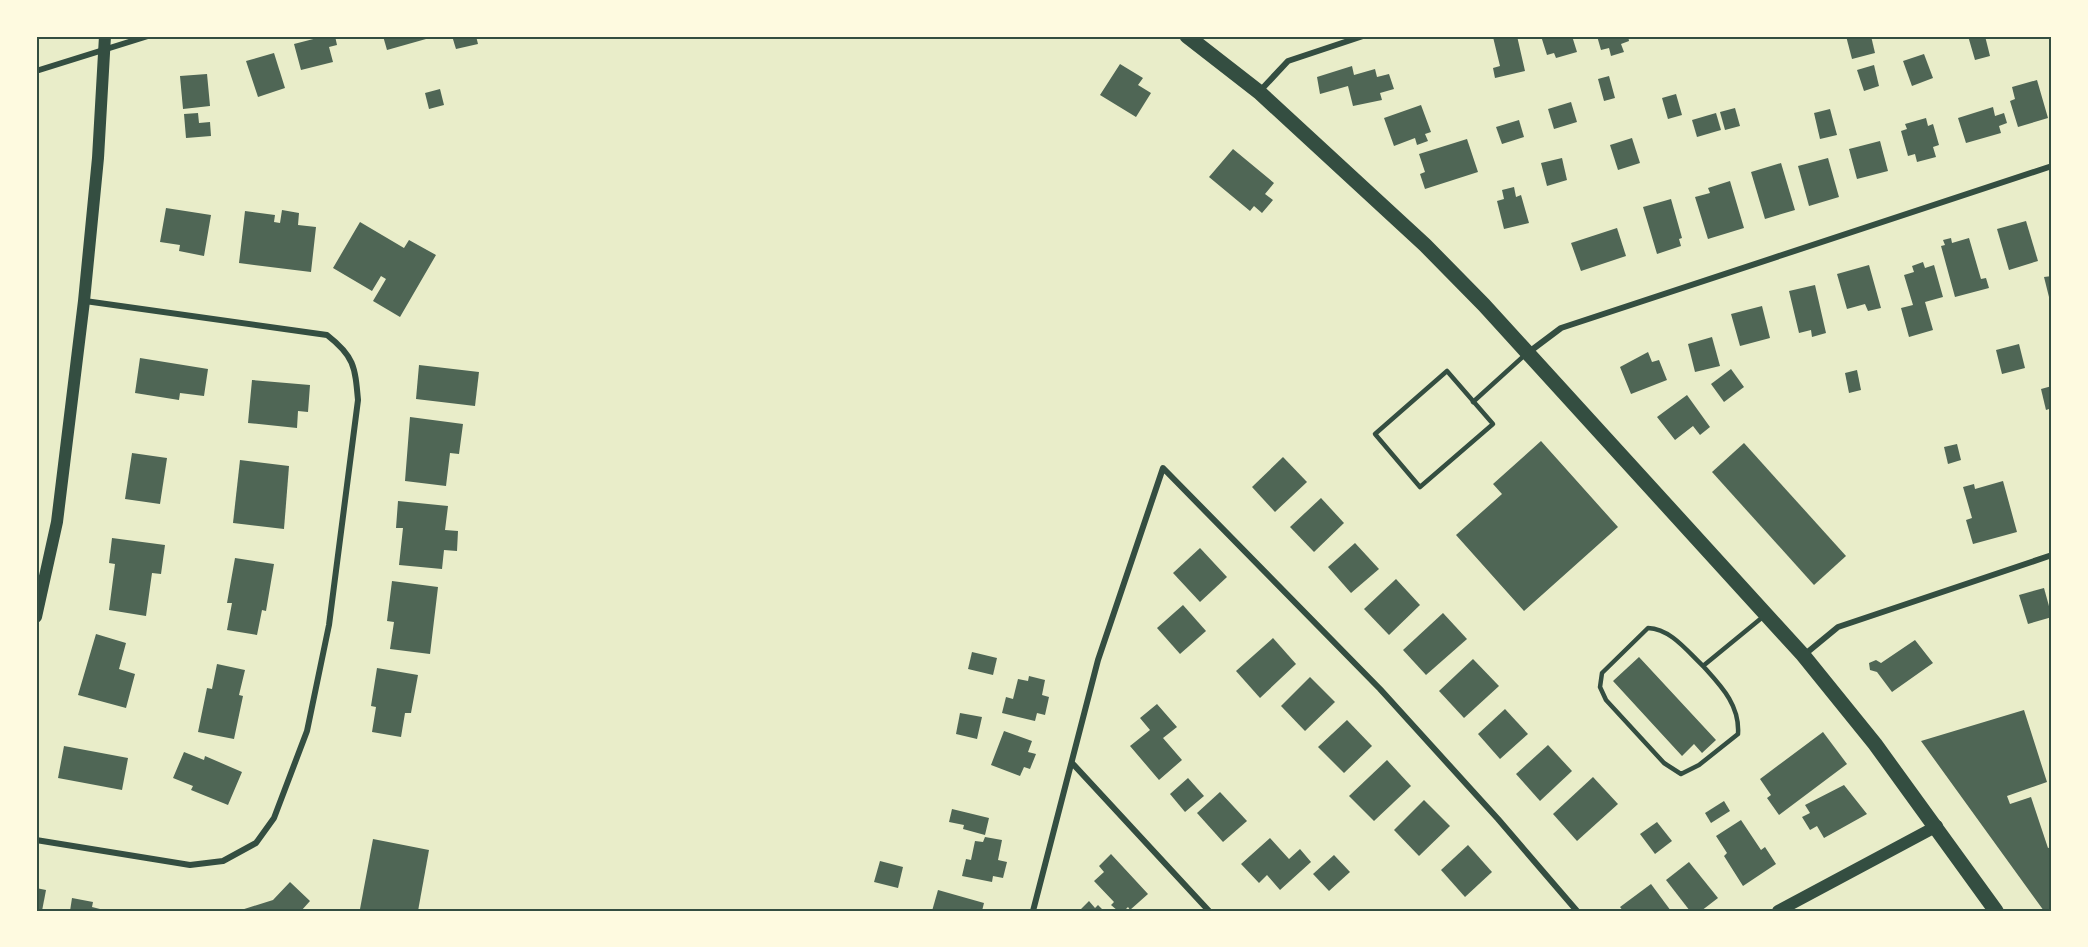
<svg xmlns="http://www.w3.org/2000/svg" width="2088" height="947" font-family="'Titillium Web',sans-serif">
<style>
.building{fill:#4f6655}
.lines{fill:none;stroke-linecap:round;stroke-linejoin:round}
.service{stroke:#344e41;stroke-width:4.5}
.minor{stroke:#344e41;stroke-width:6}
.secondary{stroke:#344e41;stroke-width:12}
.primary{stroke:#344e41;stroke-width:15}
.neatline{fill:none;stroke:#344e41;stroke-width:2}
</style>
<rect width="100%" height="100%" fill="#e9edc9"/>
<g class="building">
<path d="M325,36H335L337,45L329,47L333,62L301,70L294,44Z"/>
<path d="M383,36H425L426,39L387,50Z"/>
<path d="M452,36H476L478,44L456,49Z"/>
<path d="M1517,36L1525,71L1495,78L1493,68L1500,66L1493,37Z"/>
<path d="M1541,36H1572L1577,52L1556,58L1554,53L1547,55Z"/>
<path d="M1597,36H1628L1629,41L1621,44L1624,52L1611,56L1609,48L1601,50Z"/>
<path d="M1846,36H1871L1875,53L1852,59Z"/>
<path d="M1968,36H1985L1990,56L1975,60Z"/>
<path d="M274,53L285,88L258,97L246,61Z"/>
<path d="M1924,54L1933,78L1912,86L1903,61Z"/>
<path d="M1120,64L1143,78L1138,85L1151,93L1136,117L1100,95Z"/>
<path d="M1874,65L1879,86L1864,91L1857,70Z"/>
<path d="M1352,66L1354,75L1375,69L1377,77L1389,74L1394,89L1380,93L1382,100L1353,106L1348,86L1320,94L1317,77Z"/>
<path d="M207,74L210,106L183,109L180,76Z"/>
<path d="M1609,76L1615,98L1604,101L1598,79Z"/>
<path d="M2037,80L2048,118L2018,127L2010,101L2015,99L2012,87Z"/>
<path d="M440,89L444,105L429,109L425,93Z"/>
<path d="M1676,94L1682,115L1668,119L1662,98Z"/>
<path d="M1571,102L1577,122L1554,129L1548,109Z"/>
<path d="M1421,105L1431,132L1425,134L1428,141L1417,145L1415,138L1394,146L1384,118Z"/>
<path d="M1993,107L1995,116L2004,113L2007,123L1999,126L2001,133L1966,143L1958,118Z"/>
<path d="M1735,108L1740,126L1725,130L1720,112Z"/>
<path d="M1830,109L1837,135L1820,139L1814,113Z"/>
<path d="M198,113L199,123L210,122L211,136L186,138L184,114Z"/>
<path d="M1716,113L1721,130L1697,137L1692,120Z"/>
<path d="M1926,118L1928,126L1933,124L1939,145L1933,147L1936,157L1917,162L1915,154L1908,156L1901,131L1907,129L1905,124Z"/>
<path d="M1519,120L1524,137L1502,144L1496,127Z"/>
<path d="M1632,138L1640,163L1618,170L1610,145Z"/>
<path d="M1467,139L1478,172L1425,189L1420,174L1425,172L1419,154Z"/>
<path d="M1880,141L1888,171L1857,179L1849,149Z"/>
<path d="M1233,149L1274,183L1265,194L1273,200L1262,213L1254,206L1250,211L1209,177Z"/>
<path d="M1562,158L1567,180L1547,186L1541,163Z"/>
<path d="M1828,158L1839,197L1809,206L1798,166Z"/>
<path d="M1781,163L1795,210L1765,219L1751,172Z"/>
<path d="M1730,181L1744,228L1708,239L1695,197L1710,193L1708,188Z"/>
<path d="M1514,187L1516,197L1521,195L1529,223L1504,229L1497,201L1504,199L1502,190Z"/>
<path d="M1671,199L1682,238L1679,239L1681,246L1657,254L1643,207Z"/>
<path d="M166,208L211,215L204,256L179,251L180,245L160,242Z"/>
<path d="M282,210L299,213L298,225L316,227L311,272L239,263L245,211L275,215L274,222L280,223Z"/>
<path d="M2026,221L2038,261L2009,270L1997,229Z"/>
<path d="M360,222L404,248L409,240L436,255L400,317L373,301L386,279L381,276L372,291L333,268Z"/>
<path d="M1617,228L1626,256L1581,271L1571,243Z"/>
<path d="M1951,238L1952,243L1969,238L1981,279L1986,278L1989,288L1955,297L1941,246L1945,245L1943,240Z"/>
<path d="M1923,262L1925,268L1934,265L1943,297L1925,302L1933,330L1909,337L1901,308L1913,305L1904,275L1914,272L1912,266Z"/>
<path d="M1869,265L1881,308L1868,311L1865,304L1847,309L1837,274Z"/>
<path d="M2052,276V301H2050L2044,277Z"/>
<path d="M1815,285L1826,333L1812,337L1811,330L1799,333L1789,291Z"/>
<path d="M1762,306L1770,338L1740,346L1731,314Z"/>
<path d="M1712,337L1720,366L1695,372L1688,344Z"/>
<path d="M2019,344L2025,368L2002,374L1996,350Z"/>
<path d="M1648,352L1652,362L1659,360L1667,380L1631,394L1620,367Z"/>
<path d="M140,358L208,369L204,396L180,393L179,400L135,393Z"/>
<path d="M419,365L479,372L475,406L416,399Z"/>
<path d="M1731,369L1744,387L1724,402L1711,384Z"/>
<path d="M1857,370L1861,390L1849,393L1845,373Z"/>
<path d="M252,380L310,385L308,412L298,411L297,428L248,423Z"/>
<path d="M2052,386V408L2046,410L2041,389Z"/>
<path d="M1687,395L1710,427L1700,435L1693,426L1675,440L1657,417Z"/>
<path d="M410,417L463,424L459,454L450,453L446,486L405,481Z"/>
<path d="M1541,441L1618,527L1524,611L1456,535L1502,494L1493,484Z"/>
<path d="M1744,443L1846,556L1814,585L1712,472Z"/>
<path d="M1957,444L1961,460L1948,464L1944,447Z"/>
<path d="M132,453L167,458L160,504L125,499Z"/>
<path d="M1283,457L1307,482L1275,512L1252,487Z"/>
<path d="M240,460L289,466L284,529L233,523Z"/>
<path d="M2003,481L2017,532L1973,544L1966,520L1972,518L1963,487L1974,484L1975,489Z"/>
<path d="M1321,498L1344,523L1314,552L1290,527Z"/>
<path d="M398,501L448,506L445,530L458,531L457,551L444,550L442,569L399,565L403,528H396Z"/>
<path d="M112,538L165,545L161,574L152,573L146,616L109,610L115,564L109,563Z"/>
<path d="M1355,543L1379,569L1351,593L1328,567Z"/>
<path d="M1200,548L1227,577L1200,602L1173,573Z"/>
<path d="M235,558L274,564L266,611L262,610L257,635L227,630L232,603H227Z"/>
<path d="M1396,579L1420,605L1389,635L1364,609Z"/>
<path d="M392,581L438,587L430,654L390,649L394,622L387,621Z"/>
<path d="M2044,588L2052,617L2028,624L2019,595Z"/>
<path d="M1183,605L1206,631L1180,654L1157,628Z"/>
<path d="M1443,613L1467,639L1426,675L1403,650Z"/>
<path d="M96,634L126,643L119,669L135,674L126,708L78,695Z"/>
<path d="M1273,638L1296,664L1260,698L1236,671Z"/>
<path d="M1915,640L1933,663L1892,692L1877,672L1870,670L1869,663L1876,660L1881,663Z"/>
<path d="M972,652L997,658L993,675L968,669Z"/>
<path d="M1639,657L1716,740L1702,753L1694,744L1682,756L1613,681Z"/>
<path d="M1473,659L1499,686L1464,718L1439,691Z"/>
<path d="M217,664L245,670L239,695L243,696L234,739L198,732L207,688L212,689Z"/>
<path d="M377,668L418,675L411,713H405L401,737L372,732L376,707L371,706Z"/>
<path d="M1029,676L1045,680L1042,695L1049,697L1045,715L1037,713L1035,721L1002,713L1006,697L1013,699L1018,679L1028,681Z"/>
<path d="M1310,677L1335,702L1305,731L1281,706Z"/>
<path d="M1157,704L1177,727L1163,738L1182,760L1159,780L1130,746L1150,730L1140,718Z"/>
<path d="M1505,709L1528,734L1500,759L1478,734Z"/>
<path d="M2024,710L2047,782L2007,796L2010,804L2031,797L2048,848L2052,847V911H2044L1921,741Z"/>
<path d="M960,713L982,717L977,739L956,734Z"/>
<path d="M1347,720L1372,746L1344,773L1318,747Z"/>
<path d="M1004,731L1032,741L1028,752L1036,754L1030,769L1024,767L1020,776L991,765Z"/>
<path d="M1823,732L1847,764L1779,815L1767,798L1771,795L1760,779Z"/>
<path d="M1548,745L1572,771L1540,801L1516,774Z"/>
<path d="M64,746L128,758L122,790L58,778Z"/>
<path d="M184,752L204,760L205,756L242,772L228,805L191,790L193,786L173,778Z"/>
<path d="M1387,760L1411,786L1374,821L1349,796Z"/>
<path d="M1593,777L1618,804L1577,841L1553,814Z"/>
<path d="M1188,778L1204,796L1185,812L1170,794Z"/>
<path d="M1844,785L1867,814L1824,838L1817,826L1810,830L1802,817L1810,813L1805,805Z"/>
<path d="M1220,792L1247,821L1223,842L1197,813Z"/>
<path d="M1424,800L1450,826L1419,856L1394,830Z"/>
<path d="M1724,801L1730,811L1711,823L1705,813Z"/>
<path d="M952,809L989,818L985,835L963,829L964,825L949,822Z"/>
<path d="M1741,820L1761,850L1765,847L1776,864L1743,886L1724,856L1727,853L1716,836Z"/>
<path d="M1657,822L1672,841L1655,854L1640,834Z"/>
<path d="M985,837L1002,840L998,860L1007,862L1003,878L993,876L992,882L962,876L966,859L971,860L975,841L983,842Z"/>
<path d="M1270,838L1289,859L1300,849L1311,862L1280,890L1267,875L1259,883L1241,864Z"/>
<path d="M373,839L429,850L418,911L360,909Z"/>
<path d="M1468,845L1492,872L1465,897L1441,870Z"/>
<path d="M1111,854L1148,894L1130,910L1128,907L1124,911H1118L1111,905L1114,902L1094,881L1104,872L1099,866Z"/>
<path d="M1334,855L1350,872L1329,891L1313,874Z"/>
<path d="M880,861L903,867L898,888L874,882Z"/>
<path d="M1689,862L1718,898L1701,911H1690L1666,880Z"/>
<path d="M290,882L310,901L301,911H238L273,900Z"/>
<path d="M1651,884L1671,911H1623L1620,907Z"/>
<path d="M36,888L46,890L42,911H36Z"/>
<path d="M938,890L984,903L982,911H932Z"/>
<path d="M72,898L93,902L92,907L108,911H70Z"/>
<path d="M1089,901L1095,908L1098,905L1104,911H1079Z"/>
</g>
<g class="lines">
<g class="service">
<path d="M1447,371L1493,424L1420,487L1375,434Z"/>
<path d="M1473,402L1526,354"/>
<path d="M1703,666C1721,686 1740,705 1738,734L1699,765L1681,774L1664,763L1606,700L1600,687L1602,673L1648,628C1671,629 1687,651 1703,666L1764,616"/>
</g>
<g class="minor">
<path d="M36,71L148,36"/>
<path d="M1259,92L1288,61L1363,36"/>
<path d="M1529,352L1561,328L2052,166"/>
<path d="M1804,655L1838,627L2052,555"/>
<path d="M1073,764L1209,911"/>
<path d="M36,840L190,865L223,861L256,843L274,818L307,731L329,625L358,400C355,366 354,356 327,335L85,301"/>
<path d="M1033,911L1098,660L1163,468L1380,689L1498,819L1577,911"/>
</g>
<g class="secondary">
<path d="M36,617L57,522L84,301L98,158L105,36"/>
<path d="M1778,911L1937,826"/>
</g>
<path class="primary" d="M1187,36L1259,92L1425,245L1484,305L1803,655L1875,744L1996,911"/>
</g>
<rect width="2088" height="947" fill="none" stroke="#fefae0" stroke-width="75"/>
<rect x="38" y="38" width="2012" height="872" class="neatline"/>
</svg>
